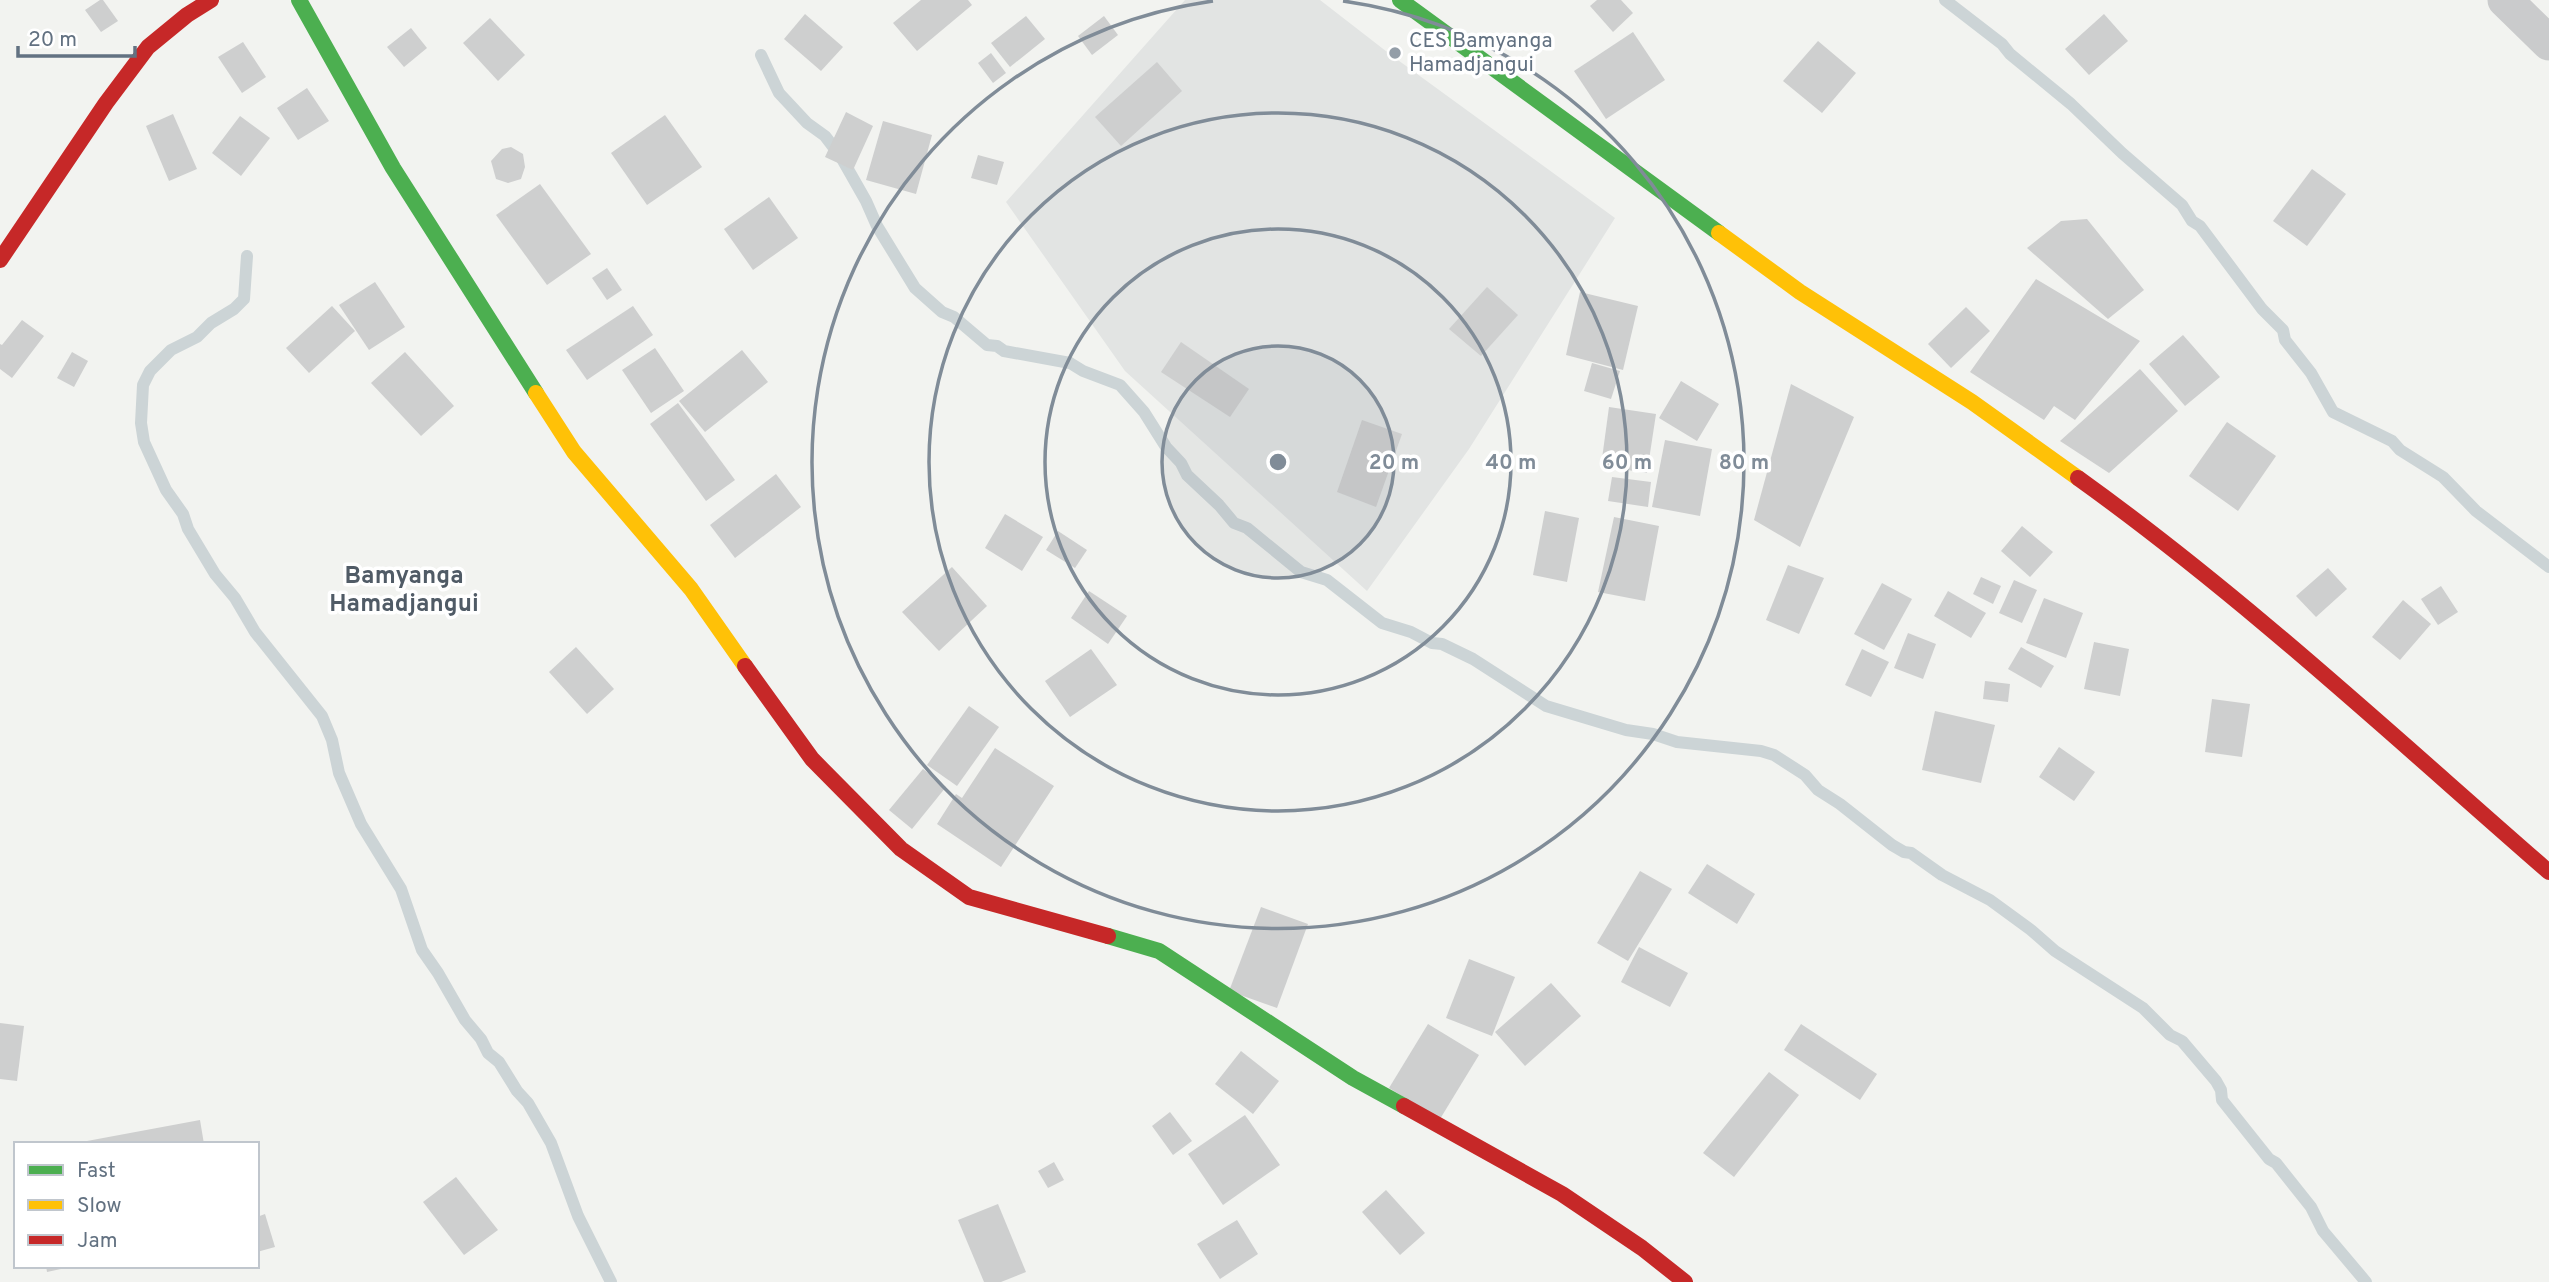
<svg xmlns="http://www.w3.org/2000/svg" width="2549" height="1282" font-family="Overpass,sans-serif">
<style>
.built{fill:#e2e4e3}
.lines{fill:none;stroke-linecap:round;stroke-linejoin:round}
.stream{stroke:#ccd4d6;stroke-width:12}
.building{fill:#cecfcf}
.street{stroke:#cacbcc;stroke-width:35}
.fast{stroke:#4caf50;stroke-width:16}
.slow{stroke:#ffc107;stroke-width:16}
.jam{stroke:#c62828;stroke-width:16}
.ring{fill:none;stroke:#808c98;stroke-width:3.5}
.poi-dot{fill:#949ea8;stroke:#fff;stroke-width:2.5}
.labels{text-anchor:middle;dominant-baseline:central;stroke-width:7;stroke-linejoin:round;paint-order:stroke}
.poi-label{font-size:21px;fill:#627181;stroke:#fff;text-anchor:start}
.quarter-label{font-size:24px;font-weight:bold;fill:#505b66;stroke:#fff}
.centre{fill:#808c98;stroke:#fff;stroke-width:3.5}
.ring-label{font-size:21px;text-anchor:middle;font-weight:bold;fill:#808c98;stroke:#fff;stroke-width:7;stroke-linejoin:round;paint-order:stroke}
</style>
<rect width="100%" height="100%" fill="#f2f3f0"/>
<path class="built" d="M1185,0H1320L1391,55L1615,218L1469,449L1367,591L1125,371L1006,202Z"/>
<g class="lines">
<g class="stream">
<path d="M1945,0L2002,44L2010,54L2071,104L2122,153L2182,205L2192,221L2200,226L2262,309L2283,330L2285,340L2311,373L2333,412L2392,441L2400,450L2443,477L2476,511L2549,567"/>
<path d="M761,55L779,93L807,123L825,136L841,157L866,201L877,226L915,288L942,312L954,317L987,345L997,346L1004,351L1070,363L1083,371L1120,385L1144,412L1166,447L1181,463L1187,475L1219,505L1234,523L1247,528L1301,572L1327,580L1382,623L1411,632L1432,643L1442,644L1473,659L1546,706L1626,730L1653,734L1677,742L1761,751L1774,755L1805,775L1818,790L1840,804L1892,845L1904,852L1911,853L1942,875L1990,900L2031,930L2055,951L2143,1008L2170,1035L2182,1041L2216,1081L2221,1090L2222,1100L2269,1159L2276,1163L2311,1207L2323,1231L2366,1282"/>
<path d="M247,256L244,299L234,309L211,323L197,337L171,350L150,371L143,385L141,423L144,442L166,490L183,514L188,529L215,574L235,598L255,632L322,716L332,740L339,773L361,824L401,889L422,950L438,973L465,1020L481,1039L488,1053L499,1062L517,1091L528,1103L551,1143L578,1216L611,1282"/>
</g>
</g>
<g class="building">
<path d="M100,0H103L118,21L101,32L85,10Z"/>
<path d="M921,0H968L972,5L917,51L893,23Z"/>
<path d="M1597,0H1621L1633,13L1613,32L1590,6Z"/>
<path d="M805,14L843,47L821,71L784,39Z"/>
<path d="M2104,14L2128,41L2089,75L2065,49Z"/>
<path d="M1026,16L1045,39L1010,67L991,43Z"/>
<path d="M1104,16L1118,35L1092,55L1078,36Z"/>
<path d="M490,18L525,55L498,81L463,43Z"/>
<path d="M411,28L427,48L404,67L387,47Z"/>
<path d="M1633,32L1665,80L1606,119L1574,71Z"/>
<path d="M1818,41L1856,73L1822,113L1783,81Z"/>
<path d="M243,42L266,77L242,93L218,57Z"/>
<path d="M991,53L1006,73L993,83L978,63Z"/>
<path d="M1157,62L1182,91L1121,146L1095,117Z"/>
<path d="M307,88L329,121L298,140L277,108Z"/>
<path d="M846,112L873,126L853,170L825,157Z"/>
<path d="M173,114L197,169L169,181L146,126Z"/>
<path d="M665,115L702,167L647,205L611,153Z"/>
<path d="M240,116L270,138L241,176L212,153Z"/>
<path d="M883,121L932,135L916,194L866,180Z"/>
<path d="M511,147L523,154L525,167L521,179L508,183L496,179L491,161L502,149Z"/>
<path d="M978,155L1004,162L997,185L971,178Z"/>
<path d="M2312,169L2346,194L2307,246L2273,221Z"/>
<path d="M540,184L591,254L547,285L496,215Z"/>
<path d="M769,197L798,238L753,270L724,229Z"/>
<path d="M2087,219L2144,290L2108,319L2027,248L2061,221Z"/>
<path d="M607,268L622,290L607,300L592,278Z"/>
<path d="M2036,279L2140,341L2075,420L2054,406L2044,420L1970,372Z"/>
<path d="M375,282L405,327L369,350L339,305Z"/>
<path d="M1487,287L1518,315L1481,356L1449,329Z"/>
<path d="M1580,292L1638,306L1623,370L1566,355Z"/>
<path d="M332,306L355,331L309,373L286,348Z"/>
<path d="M633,306L653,335L587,380L566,350Z"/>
<path d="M1966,307L1990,331L1951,368L1928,344Z"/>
<path d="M22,320L44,336L12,378L0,369V344L2,345Z"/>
<path d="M2183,335L2220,377L2185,406L2149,364Z"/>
<path d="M1181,342L1249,389L1230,417L1161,372Z"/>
<path d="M655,348L684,391L651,413L622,370Z"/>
<path d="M742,350L768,382L705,432L679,401Z"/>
<path d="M72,352L88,361L74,387L57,378Z"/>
<path d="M405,352L454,406L421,436L371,383Z"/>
<path d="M1592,363L1620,371L1611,399L1584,391Z"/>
<path d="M2140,369L2178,411L2109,473L2060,441Z"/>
<path d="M1681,381L1719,404L1697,441L1659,418Z"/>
<path d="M1791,384L1854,417L1800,547L1754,520Z"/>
<path d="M678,403L735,480L706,501L650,424Z"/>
<path d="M1609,407L1656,414L1647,473L1601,466Z"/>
<path d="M1362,420L1402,434L1376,507L1337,492Z"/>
<path d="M2227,422L2276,456L2238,511L2189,476Z"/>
<path d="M1665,440L1712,449L1700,516L1652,507Z"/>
<path d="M776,474L801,507L735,558L710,525Z"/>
<path d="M1612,477L1651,482L1648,507L1608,501Z"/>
<path d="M1545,511L1579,518L1567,582L1533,575Z"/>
<path d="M1005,514L1043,537L1022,571L985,548Z"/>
<path d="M1614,517L1659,526L1645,601L1598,592Z"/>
<path d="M2022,526L2053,552L2030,577L2001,551Z"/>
<path d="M1058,531L1087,550L1075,568L1046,550Z"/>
<path d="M1788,565L1824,578L1799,634L1766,620Z"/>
<path d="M952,567L987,606L939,651L902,612Z"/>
<path d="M2328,568L2347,589L2316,617L2296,596Z"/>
<path d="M1981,577L2001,586L1993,604L1973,594Z"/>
<path d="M2014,580L2037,590L2022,623L1999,613Z"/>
<path d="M1882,583L1912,599L1884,650L1854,634Z"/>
<path d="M2441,586L2458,612L2438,625L2421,599Z"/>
<path d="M1089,591L1127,616L1108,644L1071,618Z"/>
<path d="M1948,591L1986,613L1971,638L1934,616Z"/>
<path d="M2044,598L2083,613L2066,658L2026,643Z"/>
<path d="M2403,600L2431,624L2400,660L2372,637Z"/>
<path d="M1908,633L1936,644L1923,679L1894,668Z"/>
<path d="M2094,642L2129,649L2120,696L2084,689Z"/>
<path d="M576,647L614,689L587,714L549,672Z"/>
<path d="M2021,647L2054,666L2041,688L2008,669Z"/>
<path d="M1091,649L1117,685L1070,717L1045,681Z"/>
<path d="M1862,649L1889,662L1871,697L1845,685Z"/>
<path d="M1985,681L2010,684L2008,702L1983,699Z"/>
<path d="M2212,699L2250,704L2242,757L2205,752Z"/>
<path d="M969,706L999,727L957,786L927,765Z"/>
<path d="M1935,711L1995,725L1981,783L1922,770Z"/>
<path d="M2059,747L2095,772L2074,801L2039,777Z"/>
<path d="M995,748L1054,786L1001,867L937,824L956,794L962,798Z"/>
<path d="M923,769L946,787L912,829L889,810Z"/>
<path d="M1707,864L1755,894L1737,924L1688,893Z"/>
<path d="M1640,871L1672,889L1628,961L1597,943Z"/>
<path d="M1261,907L1308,924L1277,1008L1229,991Z"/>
<path d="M1639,947L1688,973L1670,1007L1621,982Z"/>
<path d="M1469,959L1515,977L1492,1036L1446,1018Z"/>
<path d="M1551,983L1581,1016L1525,1066L1495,1032Z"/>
<path d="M0,1023L24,1026L17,1081L0,1079Z"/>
<path d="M1428,1024L1479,1055L1440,1119L1389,1088Z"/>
<path d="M1801,1024L1877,1074L1860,1100L1784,1050Z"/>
<path d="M1241,1051L1279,1081L1253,1114L1215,1084Z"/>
<path d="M1769,1072L1799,1095L1734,1177L1703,1153Z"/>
<path d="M1170,1112L1192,1141L1173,1155L1152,1126Z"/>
<path d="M1245,1115L1280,1165L1223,1205L1188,1154Z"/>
<path d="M200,1120L204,1144H88L87,1141Z"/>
<path d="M1054,1162L1064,1180L1048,1188L1038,1171Z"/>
<path d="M456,1177L498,1230L464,1255L423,1202Z"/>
<path d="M1386,1190L1425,1233L1400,1255L1362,1212Z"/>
<path d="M998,1204L1026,1272L1001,1282H984L958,1220Z"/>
<path d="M265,1214L275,1247L257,1252V1217Z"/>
<path d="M1237,1220L1258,1254L1220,1279L1197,1244Z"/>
<path d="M46,1266H69L70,1267L47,1272Z"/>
</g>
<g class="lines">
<path class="street" d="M2505,0L2549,43"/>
<g class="fast">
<path d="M299,0L393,168L536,393"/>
<path d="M1400,0L1719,233"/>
<path d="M1108,936L1159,951L1353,1078L1404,1106"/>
</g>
<g class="slow">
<path d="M1719,233L1800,292L1972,402L2078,478"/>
<path d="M536,393L574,452L691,589L745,666"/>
</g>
<g class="jam">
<path d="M0,260L106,103L148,47L187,15L211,0"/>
<path d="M2078,478C2244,597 2395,738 2549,872"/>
<path d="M745,666L812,759L901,849L969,897L1108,936"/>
<path d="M1404,1106L1562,1194L1642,1248L1685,1282"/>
</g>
</g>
<circle cx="1278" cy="462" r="116" fill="#808c98" fill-opacity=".12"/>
<g class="ring">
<circle cx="1278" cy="462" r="116"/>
<circle cx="1278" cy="462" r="233"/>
<circle cx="1278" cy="462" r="349"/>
<path d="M1343 1A466 466 0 1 1 1213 1"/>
</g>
<circle class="poi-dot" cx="1395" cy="53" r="7"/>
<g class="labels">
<g class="poi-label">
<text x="1409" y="41">CES Bamyanga<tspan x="1409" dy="24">Hamadjangui</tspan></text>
</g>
<g class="quarter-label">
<text x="404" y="577">Bamyanga<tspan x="404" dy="28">Hamadjangui</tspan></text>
</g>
</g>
<circle cx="1278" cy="462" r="10" class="centre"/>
<g class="ring-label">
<text x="1394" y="469">20 m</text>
<text x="1511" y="469">40 m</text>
<text x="1627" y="469">60 m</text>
<text x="1744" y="469">80 m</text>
</g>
<rect x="14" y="1142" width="245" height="126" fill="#ffffff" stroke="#c0c6cd" stroke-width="2"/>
<rect x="28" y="1165" width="35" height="10" fill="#4caf50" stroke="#c0c6cd" stroke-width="2"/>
<text x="77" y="1177" font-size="21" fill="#627181">Fast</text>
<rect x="28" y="1200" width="35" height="10" fill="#ffc107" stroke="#c0c6cd" stroke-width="2"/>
<text x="77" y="1212" font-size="21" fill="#627181">Slow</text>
<rect x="28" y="1235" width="35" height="10" fill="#c62828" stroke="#c0c6cd" stroke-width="2"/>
<text x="77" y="1247" font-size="21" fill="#627181">Jam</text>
<path d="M18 46v10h117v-10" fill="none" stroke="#627181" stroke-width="3.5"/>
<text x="28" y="46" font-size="21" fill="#627181" stroke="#ffffff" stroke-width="5" paint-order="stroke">20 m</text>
</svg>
